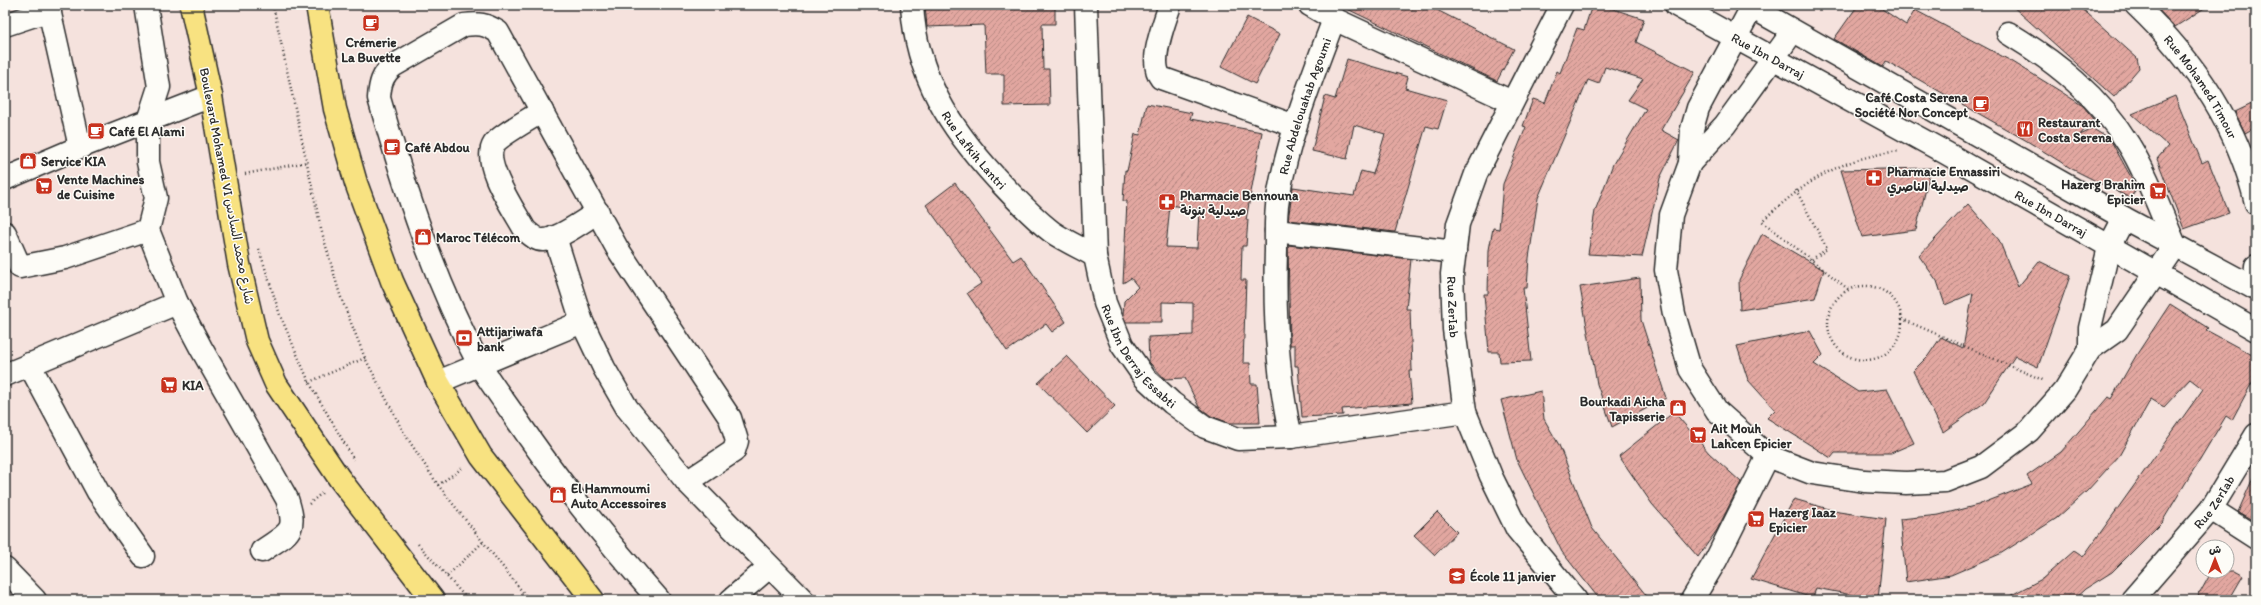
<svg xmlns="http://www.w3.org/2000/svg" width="2261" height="605" font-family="Itim,'Playpen Sans Arabic',sans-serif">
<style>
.building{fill:url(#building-hatch);stroke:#2b2b2b;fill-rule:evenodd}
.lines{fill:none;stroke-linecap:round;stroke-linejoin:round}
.minor-casing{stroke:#2b2b2b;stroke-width:25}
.major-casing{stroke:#2b2b2b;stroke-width:25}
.path{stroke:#2b2b2b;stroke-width:2.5;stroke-dasharray:1 3;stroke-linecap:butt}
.minor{stroke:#fdfcf7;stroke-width:22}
.major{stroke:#f8e281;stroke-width:22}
.labels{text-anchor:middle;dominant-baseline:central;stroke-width:3;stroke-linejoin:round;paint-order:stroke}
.poi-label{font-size:13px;font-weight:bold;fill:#2b2b2b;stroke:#fdfcf7;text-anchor:start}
.street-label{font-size:13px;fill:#2b2b2b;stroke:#fdfcf7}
</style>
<defs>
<pattern id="building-hatch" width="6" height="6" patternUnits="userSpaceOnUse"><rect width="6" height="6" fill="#e2a7a0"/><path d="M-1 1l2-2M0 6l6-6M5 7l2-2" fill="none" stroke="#b78883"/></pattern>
</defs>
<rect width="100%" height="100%" fill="#f5e2dd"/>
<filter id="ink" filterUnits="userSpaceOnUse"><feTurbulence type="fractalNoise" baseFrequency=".025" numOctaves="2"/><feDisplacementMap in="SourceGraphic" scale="8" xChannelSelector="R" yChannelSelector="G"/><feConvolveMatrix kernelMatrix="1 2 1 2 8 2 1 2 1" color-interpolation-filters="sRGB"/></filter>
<g filter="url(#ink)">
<g class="building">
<path d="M925,5H1055V24H1042L1043,69H1049L1050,105L1004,106V74H986L984,25L927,27Z"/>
<path d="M1339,5H1427L1514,49L1497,81Z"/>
<path d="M1592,5H1601L1644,19L1636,42L1695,72L1661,130L1679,140L1660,178L1642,257L1588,254L1595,211L1613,164L1646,109L1628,100L1643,79L1605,67L1599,84L1588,80L1538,198L1529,258L1527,288H1523L1531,361L1500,362L1499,352H1489L1484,294H1488L1489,250L1493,228L1499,229L1503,184L1526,127L1523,126L1533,99L1545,103L1557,71L1560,73L1577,28L1584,30Z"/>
<path d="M1858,5H1876L1906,25L1915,10L2013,62L2060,91L2083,106L2094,119L2080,135L2093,129L2110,139L2137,188L2130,198L2072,169L2027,141L1886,61L1883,67L1834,39Z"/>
<path d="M2011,5H2078L2137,58L2139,68L2114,97Z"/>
<path d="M2154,5H2209L2175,27Z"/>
<path d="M1247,17L1280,34L1255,84L1221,67Z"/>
<path d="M1347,59L1408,77L1405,88L1447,100L1438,129L1426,126L1395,232L1288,220L1293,187L1354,196L1361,171L1373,174L1385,134L1354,125L1347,159L1312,151L1325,96L1335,99Z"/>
<path d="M2175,96L2202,163L2208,160L2229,213L2184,229L2157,159L2168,146L2132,114Z"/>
<path d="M2256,102V127L2245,133L2235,112Z"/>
<path d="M1147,104L1192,113L1190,119L1262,132L1246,220H1248L1246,246H1242L1241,280H1246L1243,363H1250L1251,384H1257L1260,423H1229L1211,416L1199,407L1185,378L1165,379L1149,362L1148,337L1193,335V303L1162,302V322H1126L1123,315L1124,301L1138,287L1131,278L1123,283L1127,201H1123L1125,170L1127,171L1135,134L1140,135ZM1170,205L1199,210L1197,248L1166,247Z"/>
<path d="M1931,168L1916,230L1862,237L1841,170Z"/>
<path d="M955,183L1013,261L1021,256L1066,322L1052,332L1046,324L1007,351L967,293L982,283L926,205Z"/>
<path d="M1968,204L1999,240L2018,287L2039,261L2070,276L2038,367L2015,356L1984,403L1943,432L1913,371L1928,356L1941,337L1963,348L1973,293L1945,305L1937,281L1919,256Z"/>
<path d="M1762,234L1824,270L1815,298L1740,310L1739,280Z"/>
<path d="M1288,245L1411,259L1406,309H1410L1412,371H1409L1412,403L1342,409L1343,415L1302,417L1298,366H1295V345H1290V343Z"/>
<path d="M1640,278L1641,320L1666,398L1612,427L1597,384L1580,287Z"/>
<path d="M2170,304L2208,328L2206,330L2256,357V375L2232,420L2226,416L2162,522L2112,572L2085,589L2073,600H2002L2042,579L2074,551L2083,557L2203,389L2190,379L2164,407L2151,399L2119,456L2087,491L2057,518L2000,554L1951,575L1906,582L1900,519L1939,515L1978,505L2032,484L2027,476L2061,452L2108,397L2111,399L2137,354Z"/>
<path d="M1810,331L1823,355L1814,364L1858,392L1887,389L1914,443L1891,453H1835L1831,458L1767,418L1775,410L1748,380L1737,346Z"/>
<path d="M1067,356L1115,406L1087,433L1038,383Z"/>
<path d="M1541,391L1544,419L1559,445L1592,528L1650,600H1600L1562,552L1517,460L1501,400Z"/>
<path d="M1674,412L1709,453L1741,482L1717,530L1698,557L1652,504L1619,456Z"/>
<path d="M2256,471V522L2238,512Z"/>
<path d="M1794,499L1839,512L1886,519L1878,600L1816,588L1813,598L1751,579Z"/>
<path d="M1437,512L1457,532L1435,555L1414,535Z"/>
<path d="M2212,571H2234L2243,576L2229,600H2196Z"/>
</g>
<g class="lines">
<defs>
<g id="minor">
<path d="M48,5L80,147"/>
<path d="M146,5L159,87L148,121V162L156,198L148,230L177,303L201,348L287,499C298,533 289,532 262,551"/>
<path id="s1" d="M912,5C916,76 950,128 997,179C1014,197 1032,217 1052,232C1065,241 1081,248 1095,256"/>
<path id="s2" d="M1086,5L1095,256L1105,303L1122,345L1145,378L1172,403L1205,427L1238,439L1291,437L1465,412"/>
<path d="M1170,5C1164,24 1148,62 1161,78L1295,126"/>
<path d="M1310,5L1334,19L1512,102"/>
<path id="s3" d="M1562,5L1476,174L1458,224L1452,274L1454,329L1465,412L1491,476L1517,529L1576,600"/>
<path id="s4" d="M1676,5L1946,153L2256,330"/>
<path d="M1748,5L2124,218L2256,289"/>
<path id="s5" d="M2136,5C2194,60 2238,124 2256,203"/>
<path d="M1752,7L1698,108L1692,129L1690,163L1671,215L1666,270L1674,314L1690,369L1717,411L1768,456L1812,473L1864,481L1906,483L1945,481L1981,467L2029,431L2065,390L2090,349L2117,330L2175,245C2160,211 2148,176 2129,145C2099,96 2056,62 2008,33"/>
<path d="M5,25L50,10"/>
<path d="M542,111C532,118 499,136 494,144C481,164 515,211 525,230C531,235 537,241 544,240C560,239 584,220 598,212"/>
<path d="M1690,163L1725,125L1793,31"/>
<path d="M5,179L80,147L211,96"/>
<path d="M1276,231L1455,252"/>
<path d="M5,233L20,267L65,258L148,230"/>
<path d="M555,237L582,322L604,368L627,408L687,482L803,600"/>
<path d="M2254,288L2256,266"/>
<path d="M2090,349V328L2109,247L2124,218"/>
<path d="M29,364L98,492L143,556"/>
<path d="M5,375L177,303"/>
<path d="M438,382L582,322"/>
<path id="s6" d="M1291,437C1277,376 1274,313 1276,250C1276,233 1275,215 1278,199C1288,136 1312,78 1334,19"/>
<path d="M2211,509L2256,538"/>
<path d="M5,569L35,600"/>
<path d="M659,600C607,541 557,480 513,414C502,398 489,381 479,364C434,280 405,189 379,98C380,84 382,75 393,66L464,25C478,23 486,24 498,32L617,248L730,418L737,441L734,451L687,482"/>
<path d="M731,600L769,567"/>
<path d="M1692,600L1716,560L1768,456"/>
<path id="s7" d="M2132,600L2211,509L2256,435"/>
</g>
<g id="major">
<path d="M191,5L211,96L239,264L257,341L276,384L339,478L433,600"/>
<path d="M317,5L335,109L356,183L392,281L438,382L481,456L593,600"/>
</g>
</defs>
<use href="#minor" class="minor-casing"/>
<use href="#major" class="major-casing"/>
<g class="path">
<path d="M273,5L321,229L340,295L365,358L404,433L438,485L529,600"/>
<path d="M245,174L307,162"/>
<path d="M1796,190L1827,249L1811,260"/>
<path d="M259,249L280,315L309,382L354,460"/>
<circle cx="1865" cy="323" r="37"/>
<path d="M1848,289L1762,221C1806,181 1840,158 1900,151"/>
<path d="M1902,319L2045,381"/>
<path d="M309,382L365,358"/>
<path d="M438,485L464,467"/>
<path d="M309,504L323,492"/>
<path d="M418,544L468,600"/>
<path d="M447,576L483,542"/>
</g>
<use href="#minor" class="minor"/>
<use href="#major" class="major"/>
</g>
</g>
<defs>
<symbol id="cafe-square" viewBox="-11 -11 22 22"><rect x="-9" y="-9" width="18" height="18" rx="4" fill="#c8321e" stroke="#fdfcf7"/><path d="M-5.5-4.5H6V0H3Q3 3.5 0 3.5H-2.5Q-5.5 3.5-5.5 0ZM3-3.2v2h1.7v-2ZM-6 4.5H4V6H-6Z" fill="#fff"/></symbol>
<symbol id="restaurant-square" viewBox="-11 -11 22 22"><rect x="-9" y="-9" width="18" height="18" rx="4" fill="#c8321e" stroke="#fdfcf7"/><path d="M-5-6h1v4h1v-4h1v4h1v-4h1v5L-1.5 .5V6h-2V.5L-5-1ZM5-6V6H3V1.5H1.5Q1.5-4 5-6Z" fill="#fff"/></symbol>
<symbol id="shop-square" viewBox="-11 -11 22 22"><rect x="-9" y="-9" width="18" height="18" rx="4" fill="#c8321e" stroke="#fdfcf7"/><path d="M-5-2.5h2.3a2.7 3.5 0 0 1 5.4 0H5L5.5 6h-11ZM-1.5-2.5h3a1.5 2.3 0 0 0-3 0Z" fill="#fff"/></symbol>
<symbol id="pharmacy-square" viewBox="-11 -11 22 22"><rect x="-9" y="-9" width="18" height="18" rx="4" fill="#c8321e" stroke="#fdfcf7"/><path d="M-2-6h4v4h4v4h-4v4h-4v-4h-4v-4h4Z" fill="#fff"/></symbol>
<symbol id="supermarket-square" viewBox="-11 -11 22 22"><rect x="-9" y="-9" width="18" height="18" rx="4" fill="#c8321e" stroke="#fdfcf7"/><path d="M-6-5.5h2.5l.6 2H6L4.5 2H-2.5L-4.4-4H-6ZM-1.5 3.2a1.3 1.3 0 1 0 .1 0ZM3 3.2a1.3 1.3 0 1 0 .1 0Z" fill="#fff"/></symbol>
<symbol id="bank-square" viewBox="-11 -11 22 22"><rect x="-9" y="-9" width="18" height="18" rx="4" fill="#c8321e" stroke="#fdfcf7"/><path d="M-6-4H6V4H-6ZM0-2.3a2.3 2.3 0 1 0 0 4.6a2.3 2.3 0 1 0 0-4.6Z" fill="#fff"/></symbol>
<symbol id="school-square" viewBox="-11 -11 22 22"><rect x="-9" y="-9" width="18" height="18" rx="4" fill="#c8321e" stroke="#fdfcf7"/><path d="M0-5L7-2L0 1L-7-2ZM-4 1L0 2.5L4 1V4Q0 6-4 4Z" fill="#fff"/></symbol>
</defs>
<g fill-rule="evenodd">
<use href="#cafe-square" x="361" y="13" width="20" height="20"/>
<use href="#cafe-square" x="1971" y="94" width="20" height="20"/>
<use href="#restaurant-square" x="2015" y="119" width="20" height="20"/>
<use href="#cafe-square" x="86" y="121" width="20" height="20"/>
<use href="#cafe-square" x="382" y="137" width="20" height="20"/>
<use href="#shop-square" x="18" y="151" width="20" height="20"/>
<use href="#pharmacy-square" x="1864" y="168" width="20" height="20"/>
<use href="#supermarket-square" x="34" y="176" width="20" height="20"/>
<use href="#supermarket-square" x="2148" y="181" width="20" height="20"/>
<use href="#pharmacy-square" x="1157" y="192" width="20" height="20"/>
<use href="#shop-square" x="413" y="227" width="20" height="20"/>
<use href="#bank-square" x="454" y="328" width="20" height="20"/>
<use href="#supermarket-square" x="159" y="375" width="20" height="20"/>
<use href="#shop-square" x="1668" y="398" width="20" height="20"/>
<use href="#supermarket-square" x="1688" y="425" width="20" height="20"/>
<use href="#shop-square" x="548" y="485" width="20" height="20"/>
<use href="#supermarket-square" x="1746" y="509" width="20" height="20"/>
<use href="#school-square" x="1447" y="566" width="20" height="20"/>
</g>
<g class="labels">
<g class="poi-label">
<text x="371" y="42" text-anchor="middle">Crémerie<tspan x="371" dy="15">La Buvette</tspan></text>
<text x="1968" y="97" text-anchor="end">Café Costa Serena<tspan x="1968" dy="15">Société Nor Concept</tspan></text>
<text x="2038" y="122">Restaurant<tspan x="2038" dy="15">Costa Serena</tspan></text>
<text x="109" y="131">Café El Alami</text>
<text x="405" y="147">Café Abdou</text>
<text x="41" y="161">Service KIA</text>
<text x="1887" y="171">Pharmacie Ennassiri<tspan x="1887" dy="15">صيدلية الناصري</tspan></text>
<text x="57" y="179">Vente Machines<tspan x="57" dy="15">de Cuisine</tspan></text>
<text x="2145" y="184" text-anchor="end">Hazerg Brahim<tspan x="2145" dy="15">Epicier</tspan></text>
<text x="1180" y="195">Pharmacie Bennouna<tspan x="1180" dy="15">صيدلية بنونة</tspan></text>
<text x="436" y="237">Maroc Télécom</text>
<text x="477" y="331">Attijariwafa<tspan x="477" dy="15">bank</tspan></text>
<text x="182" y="385">KIA</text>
<text x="1665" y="401" text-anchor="end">Bourkadi Aicha<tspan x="1665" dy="15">Tapisserie</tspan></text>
<text x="1711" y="428">Ait Mouh<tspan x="1711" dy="15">Lahcen Epicier</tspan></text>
<text x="571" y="488">El Hammoumi<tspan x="571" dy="15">Auto Accessoires</tspan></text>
<text x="1769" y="512">Hazerg Iaaz<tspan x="1769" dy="15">Epicier</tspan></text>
<text x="1470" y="576">École 11 janvier</text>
</g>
<g class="street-label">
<text stroke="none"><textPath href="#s4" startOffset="105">Rue Ibn Darraj</textPath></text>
<text stroke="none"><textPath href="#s5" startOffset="105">Rue Mohamed Timour</textPath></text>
<text stroke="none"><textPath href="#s6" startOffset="336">Rue Abdelouahab Agoumi</textPath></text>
<text stroke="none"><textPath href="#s1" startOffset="161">Rue Lafkih Lantri</textPath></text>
<text transform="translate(227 186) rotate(79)">Boulevard Mohamed VI شارع محمد السادس</text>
<text stroke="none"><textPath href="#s4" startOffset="429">Rue Ibn Darraj</textPath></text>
<text stroke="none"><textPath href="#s3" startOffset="326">Rue ZerIab</textPath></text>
<text stroke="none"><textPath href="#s2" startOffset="363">Rue Ibn Derraj Essabti</textPath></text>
<text stroke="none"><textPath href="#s7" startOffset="128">Rue ZerIab</textPath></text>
</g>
</g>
<rect width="2261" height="605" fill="none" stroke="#fdfcf7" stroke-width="20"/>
<rect x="10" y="10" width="2241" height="585" fill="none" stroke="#2b2b2b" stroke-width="1.5" filter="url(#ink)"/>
<g transform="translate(2215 559)"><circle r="19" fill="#fdfcf7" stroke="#a9a8a5"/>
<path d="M0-3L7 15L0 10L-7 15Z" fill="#c8321e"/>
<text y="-6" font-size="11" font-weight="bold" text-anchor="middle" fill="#2b2b2b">ش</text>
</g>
</svg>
